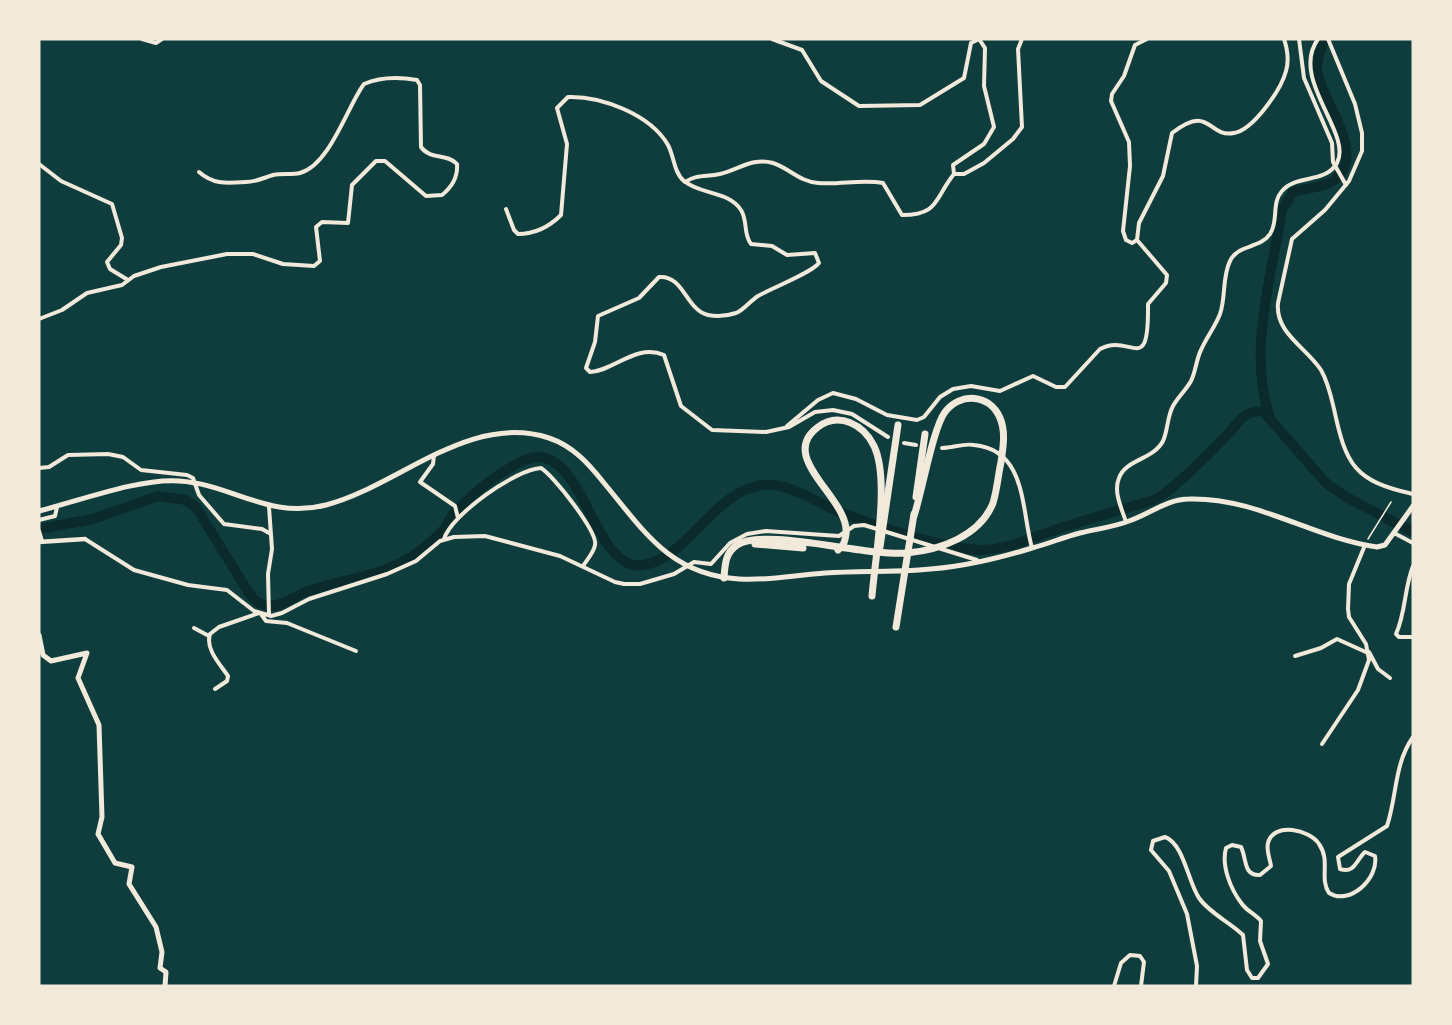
<svg xmlns="http://www.w3.org/2000/svg" width="1452" height="1025" font-family="Roboto,sans-serif">
<style>
.lines{fill:none;stroke-linecap:round;stroke-linejoin:round}
.river{stroke:#0a2a2b;stroke-width:10}
.path{stroke:#f1e9da;stroke-width:1.5}
.minor{stroke:#f1e9da;stroke-width:4}
.tertiary{stroke:#f1e9da;stroke-width:4.5}
.secondary{stroke:#f1e9da;stroke-width:5}
.motorway{stroke:#f1e9da;stroke-width:7}
</style>
<rect width="100%" height="100%" fill="#0f3d3e"/>
<g class="lines">
<g class="river">
<path d="M1269,415C1248,349 1272,275 1282,210L1293,192C1306,188 1322,188 1333,181C1370,155 1320,99 1317,70C1317,59 1320,49 1325,39"/>
<path d="M39,529L93,519L158,496L186,500L196,507L250,595C256,601 261,606 270,606C279,607 294,597 303,593C339,579 385,577 417,553C425,547 436,538 444,529C447,525 449,519 453,514C473,493 498,472 525,460C584,435 591,575 644,565C689,557 713,492 762,485C790,482 816,503 840,512C875,526 944,549 980,550C1006,550 1031,538 1055,530C1087,519 1121,510 1153,500C1167,496 1213,450 1225,437C1232,431 1238,420 1246,415C1251,412 1258,411 1263,411L1326,483L1346,497L1413,532"/>
</g>
<path class="path" d="M1368,539L1391,502"/>
<g class="minor">
<path d="M142,39L156,43L162,39"/>
<path d="M772,39L802,50L821,81L859,106L920,105L964,78L971,43L979,39L985,48L984,86L994,127L984,144L953,165L954,174"/>
<path d="M1299,39L1304,78L1332,143L1333,162L1346,185"/>
<path d="M1328,39L1355,104L1362,133V151L1349,181L1325,210L1292,239L1278,303C1275,333 1306,347 1321,370C1328,382 1331,396 1334,409C1346,465 1354,481 1413,494"/>
<path d="M39,164L61,181L112,204L122,238L121,245L107,262L110,269L128,280"/>
<path d="M954,174H964L984,163L1013,139L1022,127L1018,49L1022,39"/>
<path d="M685,182C697,174 706,177 720,174C738,170 753,157 773,163C789,168 800,182 818,183C839,185 862,179 883,183L902,215C939,215 934,199 954,174"/>
<path d="M506,209L514,230L518,234C535,234 550,226 561,215L567,144L557,108L568,97C601,96 650,114 668,145C674,156 674,173 684,181C701,195 729,191 741,210C748,221 743,234 751,244L772,246L787,255L815,253L819,263C811,273 772,288 758,296C750,301 744,310 736,313C727,316 717,317 708,315C686,310 684,275 659,277L639,298L598,316L595,342L586,368L590,372C614,371 636,343 664,355L681,406L712,430L766,432L789,427L815,412L833,410L852,414L888,437"/>
<path d="M1137,240L1132,243L1126,240L1123,231L1130,166L1129,142L1111,101L1112,94L1124,76L1135,45L1147,39"/>
<path d="M39,319L62,310L87,293L122,285L134,276L161,267L227,254H253L283,264L314,266L320,261L316,227L322,222L348,223L352,185L376,161H385L426,196L442,195C452,187 458,177 457,164C447,153 430,160 421,147L420,85L417,80C400,77 380,77 364,84C348,105 330,165 300,173C292,175 282,173 273,175C263,178 256,182 246,182C227,183 214,185 199,172"/>
<path d="M787,426L818,400L833,393L856,399L887,415L917,420L924,417L940,397L953,389L971,386L1000,391L1033,376L1056,387H1065L1100,349C1131,332 1149,379 1148,304L1166,283L1167,275L1137,240L1139,223L1163,176L1172,133C1211,103 1207,138 1234,133C1253,130 1281,90 1286,71C1289,61 1287,48 1284,39"/>
<path d="M904,443L916,445"/>
<path d="M942,448C953,448 963,443 974,445C1027,450 1021,509 1032,548"/>
<path d="M434,455L433,464L420,482L455,506L458,518"/>
<path d="M39,468L49,467L68,455L108,454L123,457L141,470L187,475L193,478L199,495L224,524L262,529L269,533"/>
<path d="M39,520L55,516L57,507"/>
<path d="M1126,522C1122,509 1113,492 1119,478C1126,459 1153,460 1163,441C1168,430 1167,417 1173,406C1178,397 1186,390 1191,381C1196,371 1196,360 1201,350C1206,338 1215,327 1220,314C1226,297 1222,277 1230,261C1238,244 1260,249 1270,234C1279,221 1271,203 1282,191C1296,174 1325,184 1337,163C1353,133 1289,79 1318,39"/>
<path d="M39,531L42,541"/>
<path d="M1394,533L1413,543"/>
<path d="M85,539L134,570L188,585L227,590L254,611L271,616L282,613L309,599L387,574L416,561L440,541L454,537L485,536L560,556L615,582L624,584H640L674,574L694,562L711,564L730,543L747,534L766,531L839,536L854,526L864,525L977,560"/>
<path d="M444,539C451,515 516,469 541,468C553,475 598,532 595,545C594,552 587,560 583,566"/>
<path d="M1413,566C1404,589 1406,612 1396,634L1399,637H1413"/>
<path d="M261,614L266,621L287,623L356,651"/>
<path d="M269,615L268,574L272,549L269,507"/>
<path d="M194,628L209,636"/>
<path d="M1369,652L1378,669L1390,678"/>
<path d="M1295,656L1321,648L1337,639L1368,653"/>
<path d="M215,689L227,681L228,676C220,664 205,649 210,634L219,627L259,613"/>
<path d="M1322,744L1358,690L1369,660L1366,644L1349,617L1348,609L1349,584L1365,545"/>
<path d="M1114,986L1121,963L1130,955L1140,956L1144,962L1141,986"/>
<path d="M1196,986L1197,966L1187,914L1169,871L1151,850L1153,841L1165,837C1184,844 1188,882 1199,898C1209,913 1230,922 1243,935L1247,970L1252,978H1258L1268,964L1260,941L1261,921C1255,914 1247,911 1242,904C1231,890 1221,866 1226,848L1232,845L1241,847C1247,859 1243,876 1260,875L1271,866C1270,859 1266,850 1268,843C1274,821 1310,830 1319,844C1331,861 1319,878 1329,893C1350,906 1379,878 1375,856L1365,852C1356,860 1355,874 1340,869L1338,857L1387,826C1397,796 1394,764 1413,737"/>
</g>
<path class="tertiary" d="M39,542L85,539"/>
<g class="secondary">
<path d="M39,511C79,501 139,478 179,481C232,484 269,520 326,505C399,486 469,412 549,438C573,446 589,464 604,483C644,531 670,575 739,579C768,581 797,575 825,573C857,571 888,572 919,570C956,568 997,559 1032,548C1048,544 1064,537 1080,533C1096,529 1114,527 1129,521C1150,514 1167,499 1189,499C1256,497 1313,538 1377,547L1385,545L1413,506"/>
<path d="M39,635L43,655L51,661L87,653L78,678L99,725L102,817L98,834L115,863L132,867L129,884L156,927L162,952L160,968L166,972L165,986"/>
</g>
<g class="motorway">
<path d="M916,497L925,434"/>
<path d="M755,544L803,548"/>
<path d="M880,547L898,425"/>
<path d="M838,550C844,546 845,541 846,534C850,498 776,458 818,427C839,411 864,425 874,446C890,479 875,558 872,596"/>
<path d="M724,578C725,565 725,553 737,545C764,527 867,557 907,553C940,550 980,536 993,503C997,490 998,476 1001,462C1003,448 1006,432 1000,418C990,394 960,392 945,412C933,428 922,492 914,516"/>
<path d="M896,627L914,514"/>
</g>
</g>
<rect width="1452" height="1025" fill="none" stroke="#f1e9da" stroke-width="81"/>
</svg>
